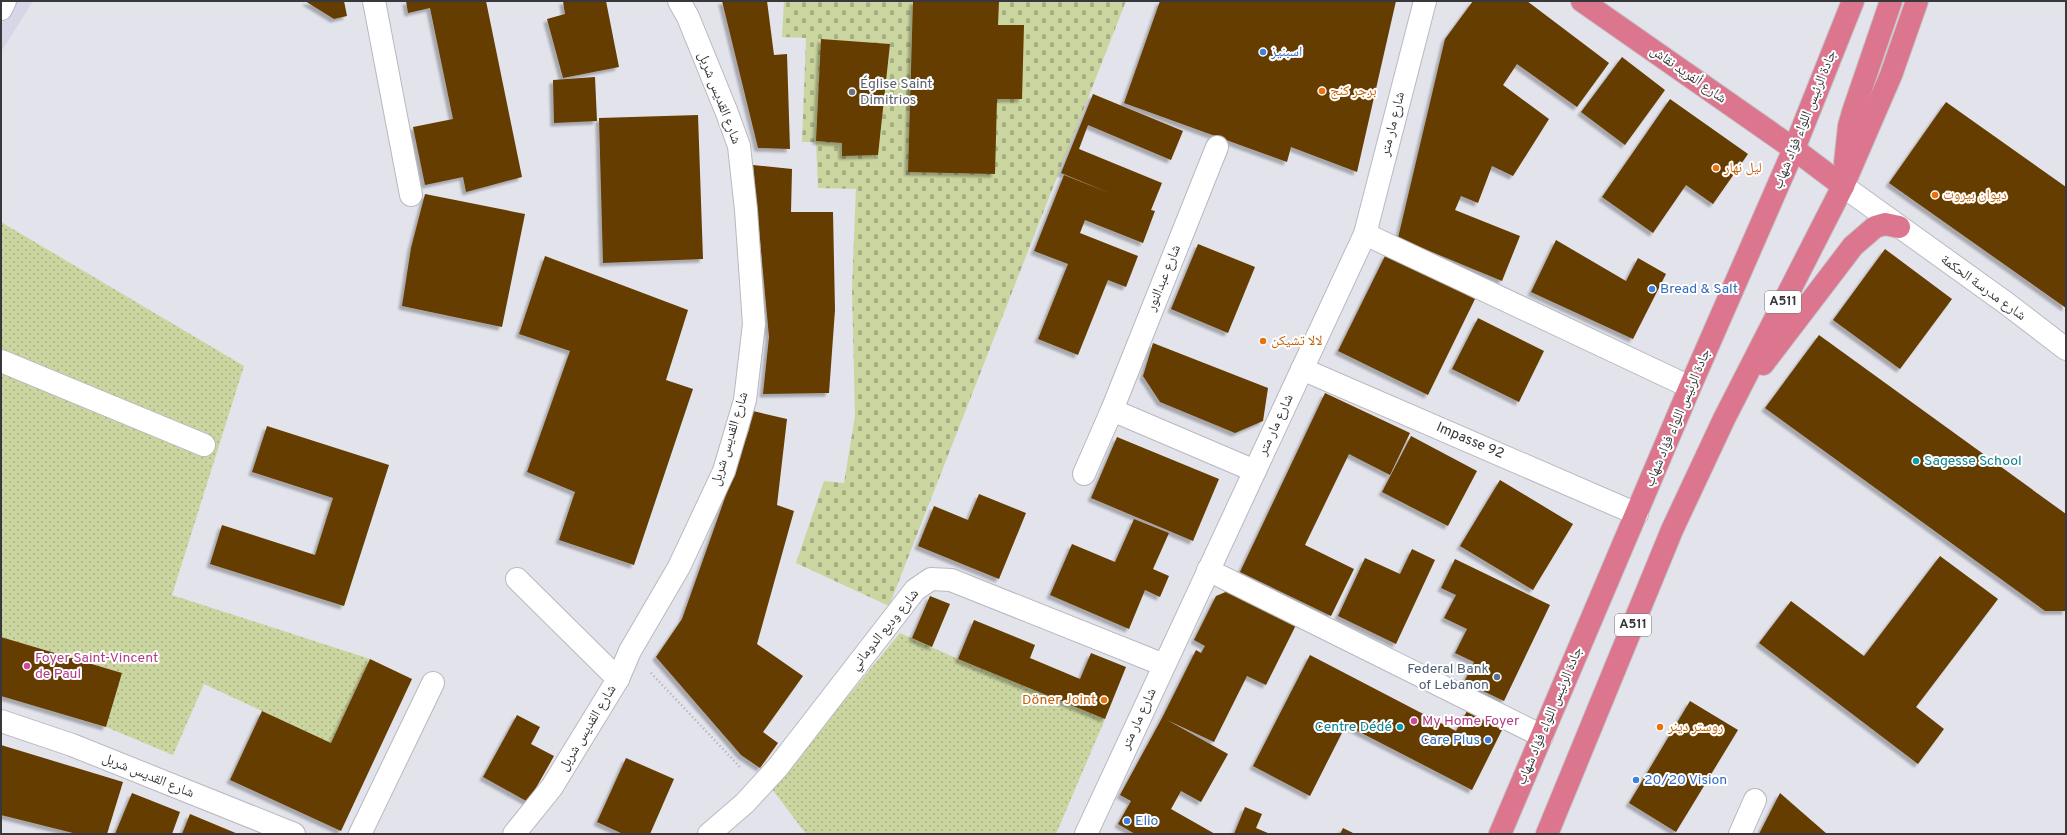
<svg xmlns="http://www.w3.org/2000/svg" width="2067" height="835" font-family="Overpass,'Noto Naskh Arabic',sans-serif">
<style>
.built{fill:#d6d7e6}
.grass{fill:url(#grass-dots)}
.cemetery{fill:url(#cemetery-stones)}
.building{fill:#653c00;filter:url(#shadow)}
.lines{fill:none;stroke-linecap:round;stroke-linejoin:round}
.minor-casing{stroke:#b8b9c0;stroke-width:24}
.highway-casing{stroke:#c3c3c4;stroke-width:24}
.path{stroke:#abacb3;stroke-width:2.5;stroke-dasharray:1 3;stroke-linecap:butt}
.minor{stroke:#fff;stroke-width:22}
.highway{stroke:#dc768f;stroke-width:22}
.shop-dot{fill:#3f7fe0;stroke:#fff;stroke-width:1.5}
.food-dot{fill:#e8710a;stroke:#fff;stroke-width:1.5}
.worship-dot{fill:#6b7280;stroke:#fff;stroke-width:1.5}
.culture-dot{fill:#0f9aa8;stroke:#fff;stroke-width:1.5}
.hotel-dot{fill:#d1479c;stroke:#fff;stroke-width:1.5}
.service-dot{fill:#5c6f8a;stroke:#fff;stroke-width:1.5}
.labels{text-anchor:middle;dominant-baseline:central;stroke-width:4;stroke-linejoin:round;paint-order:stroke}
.shield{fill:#fff;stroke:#747476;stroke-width:1}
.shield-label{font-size:13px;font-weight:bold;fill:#38383b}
.shop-label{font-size:14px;fill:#366cbe;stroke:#fff;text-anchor:start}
.street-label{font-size:14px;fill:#38383b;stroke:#fff}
.worship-label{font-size:14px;fill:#5b616d;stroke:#fff;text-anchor:start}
.food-label{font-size:14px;fill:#c56008;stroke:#fff;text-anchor:start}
.culture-label{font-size:14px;fill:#0d838f;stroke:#fff;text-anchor:start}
.hotel-label{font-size:14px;fill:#b23c85;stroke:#fff;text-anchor:start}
.service-label{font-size:14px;fill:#4e5e75;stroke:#fff;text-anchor:end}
</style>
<defs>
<pattern id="grass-dots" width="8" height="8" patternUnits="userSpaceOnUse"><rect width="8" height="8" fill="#cbd59f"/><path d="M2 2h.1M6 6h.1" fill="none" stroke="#a6ae83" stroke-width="1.8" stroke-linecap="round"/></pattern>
<pattern id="cemetery-stones" width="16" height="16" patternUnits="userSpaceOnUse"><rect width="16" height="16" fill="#cbd59f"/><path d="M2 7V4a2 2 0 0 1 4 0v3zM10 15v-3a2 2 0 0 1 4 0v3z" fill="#a6ae83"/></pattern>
<filter id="shadow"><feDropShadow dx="-3.5" dy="3.5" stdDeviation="1" flood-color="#0004"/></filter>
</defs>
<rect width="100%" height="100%" fill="#e2e3eb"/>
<path class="built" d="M1,1H33L1,52Z"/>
<g class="grass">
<path d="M1,222L244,366L172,595L370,659L331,743L204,684L173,755L106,727L122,673L1,637V368L10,354L1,349Z"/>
<path d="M900,633L958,659L1105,719L1056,834H806L772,789Z"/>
</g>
<path class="cemetery" d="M784,1H1126L889,606L796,563L824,481L844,483L855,416L852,289L856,189L818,188L816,142H802L806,38L782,37Z"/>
<g class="building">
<path d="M305,1H344L347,16L334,19Z"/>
<path d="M406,1H486L522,177L466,192L463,177L425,185L413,127L453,119L430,8L408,13Z"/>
<path d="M563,1H606L619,67L563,78L547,19L565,14Z"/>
<path d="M722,1H767L774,55L787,54L790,149L758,148Z"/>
<path d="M913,1H999L998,25H1024L1022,99H997L995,174L908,172Z"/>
<path d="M1160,1H1396L1357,172L1291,147L1287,162L1124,103Z"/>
<path d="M1473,1H1527L1609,63L1577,107L1517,64L1503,85L1549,119L1513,176L1492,166L1478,203L1461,196L1455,210L1520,236L1502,281L1398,238L1445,39Z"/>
<path d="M821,39L890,44L878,155L842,156V143L816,141Z"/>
<path d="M1622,57L1665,90L1625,145L1581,112Z"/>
<path d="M595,77L597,121L554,123L553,80Z"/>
<path d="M1093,94L1183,131L1171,160L1088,125L1079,149L1162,183L1151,210L1155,211L1143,243L1085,220L1080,233L1138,256L1126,287L1108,280L1078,355L1038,339L1068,264L1034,251L1064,175L1112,194L1061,173Z"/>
<path d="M1670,99L1748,154L1713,204L1686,185L1653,233L1602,197Z"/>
<path d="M1946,102L2066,187V308L1889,183Z"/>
<path d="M698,115L703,259L603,263L599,118Z"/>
<path d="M753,165L792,169L791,212H833L835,310L829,393L763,394L769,337Z"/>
<path d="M425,194L525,214L502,327L402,306L411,248Z"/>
<path d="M1556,240L1626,281L1638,258L1666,274L1633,339L1531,292Z"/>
<path d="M1198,244L1255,267L1228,333L1171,309Z"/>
<path d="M1885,249L1952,299L1900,369L1833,320Z"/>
<path d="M1386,254L1475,299L1428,395L1338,351Z"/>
<path d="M545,256L688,310L666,380L693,389L634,565L559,540L575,492L527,472L570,351L519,334Z"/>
<path d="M1478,318L1544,351L1519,402L1452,369Z"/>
<path d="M1819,335L2066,514V611H2045L1765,408Z"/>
<path d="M1153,343L1268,388L1263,421L1235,433L1160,402L1143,376Z"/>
<path d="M1325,393L1410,433L1390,475L1349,454L1305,545L1354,569L1331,616L1240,572Z"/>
<path d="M753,411L787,419L777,505L794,511L757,644L803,676L763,732L778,743L760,768L741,755L656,657L682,619L749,430Z"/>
<path d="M267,426L389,465L344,606L210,564L222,525L315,555L333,498L252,472Z"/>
<path d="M1411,436L1477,471L1448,526L1382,492Z"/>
<path d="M1117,437L1219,479L1193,541L1091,498Z"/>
<path d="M1500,480L1573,524L1533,590L1460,546Z"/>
<path d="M979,494L1026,513L999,579L918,546L934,506L968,520Z"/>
<path d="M1134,519L1169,533L1153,569L1169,576L1160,597L1145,590L1129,629L1050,595L1072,544L1115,562Z"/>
<path d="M1412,549L1435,560L1396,644L1338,616L1365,558L1400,574Z"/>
<path d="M1940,556L1998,599L1916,707L1944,729L1918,764L1759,643L1791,601L1864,656Z"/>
<path d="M1455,559L1550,605L1504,701L1464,682L1474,662L1455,653L1467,629L1444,618L1456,595L1441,588Z"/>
<path d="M1228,591L1296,625L1266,685L1247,676L1214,742L1167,720L1228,754L1201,802L1181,791L1171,809L1215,834H1135L1118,824L1131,801L1120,795L1162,718L1196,650L1201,653L1205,646L1194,640L1216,596Z"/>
<path d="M930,596L950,604L932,647L912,638Z"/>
<path d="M974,620L1035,645L1030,658L1080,679L1091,653L1126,667L1105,719L958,659Z"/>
<path d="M1,637L122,673L106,727L1,696Z"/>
<path d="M1310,655L1456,731L1467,711L1502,730L1472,790L1346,725L1310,796L1253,766Z"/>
<path d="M370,659L412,679L341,831L230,780L262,711L331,743Z"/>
<path d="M1690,701L1738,730L1676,832L1629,803Z"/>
<path d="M517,715L540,727L531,744L554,756L528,802L483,777Z"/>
<path d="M1,745L123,782L107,834H77L1,815Z"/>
<path d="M626,758L674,779L650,834H623L597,822Z"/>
<path d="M132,793L180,812L172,834H115Z"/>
<path d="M1780,793L1827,834H1759Z"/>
<path d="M1245,807L1262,814L1256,828L1270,834H1234Z"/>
<path d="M190,814L238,834H182Z"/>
<path d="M1343,828L1355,834H1340Z"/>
</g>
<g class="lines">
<defs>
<g id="minor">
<path d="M374,1L411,195"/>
<path d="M1,9L5,1"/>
<path d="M1217,147L1112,410L1255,471"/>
<path d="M1843,186L2006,303L2066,349"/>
<path d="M1365,234L1690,387"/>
<path d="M1,361L204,445"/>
<path d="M1302,369L1637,514"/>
<path d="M1084,474L1112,410"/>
<path d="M1208,570L1542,736"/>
<path d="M517,579L618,679"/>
<path d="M1,721L72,745L294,834"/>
<path d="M360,834L433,683"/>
<path d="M514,834L552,787L618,679L630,651L679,567L724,471L745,400L754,324L746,210L739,146L727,113L688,17L679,1"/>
<path d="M709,834L745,803L778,767L915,590L931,579L951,580L1164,665"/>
<path d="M1086,834L1365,234L1425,1"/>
<path d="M1740,834L1755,800"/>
</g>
<g id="highway">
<path d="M1582,1L1794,149L1843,186"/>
<path d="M1845,163L1849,126L1853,112L1891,1"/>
<path d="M1763,364L1853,246L1875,227L1885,224L1899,227"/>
<path d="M1500,834L1690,387L1794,149L1853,1"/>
<path d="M1547,834L1672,530L1724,419L1843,186L1891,75L1917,1"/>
</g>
</defs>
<use href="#minor" class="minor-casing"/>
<use href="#highway" class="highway-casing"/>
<g class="path">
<path d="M870,5V1"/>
<path d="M651,673L740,767"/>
</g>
<use href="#minor" class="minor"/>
<use href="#highway" class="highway"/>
</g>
<g class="shop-dot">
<circle cx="1263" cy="52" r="4"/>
<circle cx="1652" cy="289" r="4"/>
<circle cx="1488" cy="740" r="4"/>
<circle cx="1636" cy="780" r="4"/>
<circle cx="1127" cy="821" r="4"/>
</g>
<g class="food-dot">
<circle cx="1322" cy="91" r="4"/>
<circle cx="1716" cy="168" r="4"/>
<circle cx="1935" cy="195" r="4"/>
<circle cx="1263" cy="341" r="4"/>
<circle cx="1104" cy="700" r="4"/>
<circle cx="1660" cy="727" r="4"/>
</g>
<circle class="worship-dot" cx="852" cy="92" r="4"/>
<g class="culture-dot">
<circle cx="1916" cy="461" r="4"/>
<circle cx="1400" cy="727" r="4"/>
</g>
<g class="hotel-dot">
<circle cx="27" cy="666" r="4"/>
<circle cx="1414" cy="721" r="4"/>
</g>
<circle class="service-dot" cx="1497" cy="677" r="4"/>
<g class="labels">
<g class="shield">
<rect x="1765" y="291" width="36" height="22" rx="3"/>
<rect x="1615" y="614" width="36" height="22" rx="3"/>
</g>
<g class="shield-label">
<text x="1783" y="302">A511</text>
<text x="1633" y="625">A511</text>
</g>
<g class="shop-label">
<text x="1271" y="52">اسبنيز</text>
<text x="1660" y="289">Bread &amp; Salt</text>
<text x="1480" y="740" text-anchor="end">Care Plus</text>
<text x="1644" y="780">20/20 Vision</text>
<text x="1135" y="821">Elio</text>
</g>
<g class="street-label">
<text transform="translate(1688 75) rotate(35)">شارع ألفريد نقاش</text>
<text transform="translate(719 98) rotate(69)">شارع القديس شربل</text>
<text transform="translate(1805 120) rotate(-68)">جادة الرئيس اللواء فؤاد شهاب</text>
<text transform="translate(1393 124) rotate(-76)">شارع مار متر</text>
<text transform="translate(1164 278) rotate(-68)">شارع عبدالنور</text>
<text transform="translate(1983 288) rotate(36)">شارع مدرسة الحكمة</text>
<text transform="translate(1678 418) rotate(-67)">جادة الرئيس اللواء فؤاد شهاب</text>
<text transform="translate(1276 425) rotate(-65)">شارع مار متر</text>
<text transform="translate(730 439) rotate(-73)">شارع القديس شربل</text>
<text transform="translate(1470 441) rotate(23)">Impasse 92</text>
<text transform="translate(885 630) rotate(-51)">شارع وديع الدوماني</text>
<text transform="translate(1550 716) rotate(-67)">جادة الرئيس اللواء فؤاد شهاب</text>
<text transform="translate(1139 719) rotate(-65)">شارع مار متر</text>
<text transform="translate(588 728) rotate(-59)">شارع القديس شربل</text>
<text transform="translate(148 776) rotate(22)">شارع القديس شربل</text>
</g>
<g class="worship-label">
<text x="860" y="84">Église Saint<tspan x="860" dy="16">Dimitrios</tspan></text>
</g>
<g class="food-label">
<text x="1330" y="91">برجر كنج</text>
<text x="1724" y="168">ليل نهار</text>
<text x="1943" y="195">ديوان بيروت</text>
<text x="1271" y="341">لالا تشيكن</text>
<text x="1096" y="700" text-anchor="end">Döner Joint</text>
<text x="1668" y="727">روستر دينر</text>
</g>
<g class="culture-label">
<text x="1924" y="461">Sagesse School</text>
<text x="1392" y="727" text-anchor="end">Centre Dédé</text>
</g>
<g class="hotel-label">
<text x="35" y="658">Foyer Saint-Vincent<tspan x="35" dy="16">de Paul</tspan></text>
<text x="1422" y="721">My Home Foyer</text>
</g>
<g class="service-label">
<text x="1489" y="669">Federal Bank<tspan x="1489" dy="16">of Lebanon</tspan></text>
</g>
</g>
<rect width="2067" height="835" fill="none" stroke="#38383b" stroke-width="4"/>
</svg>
